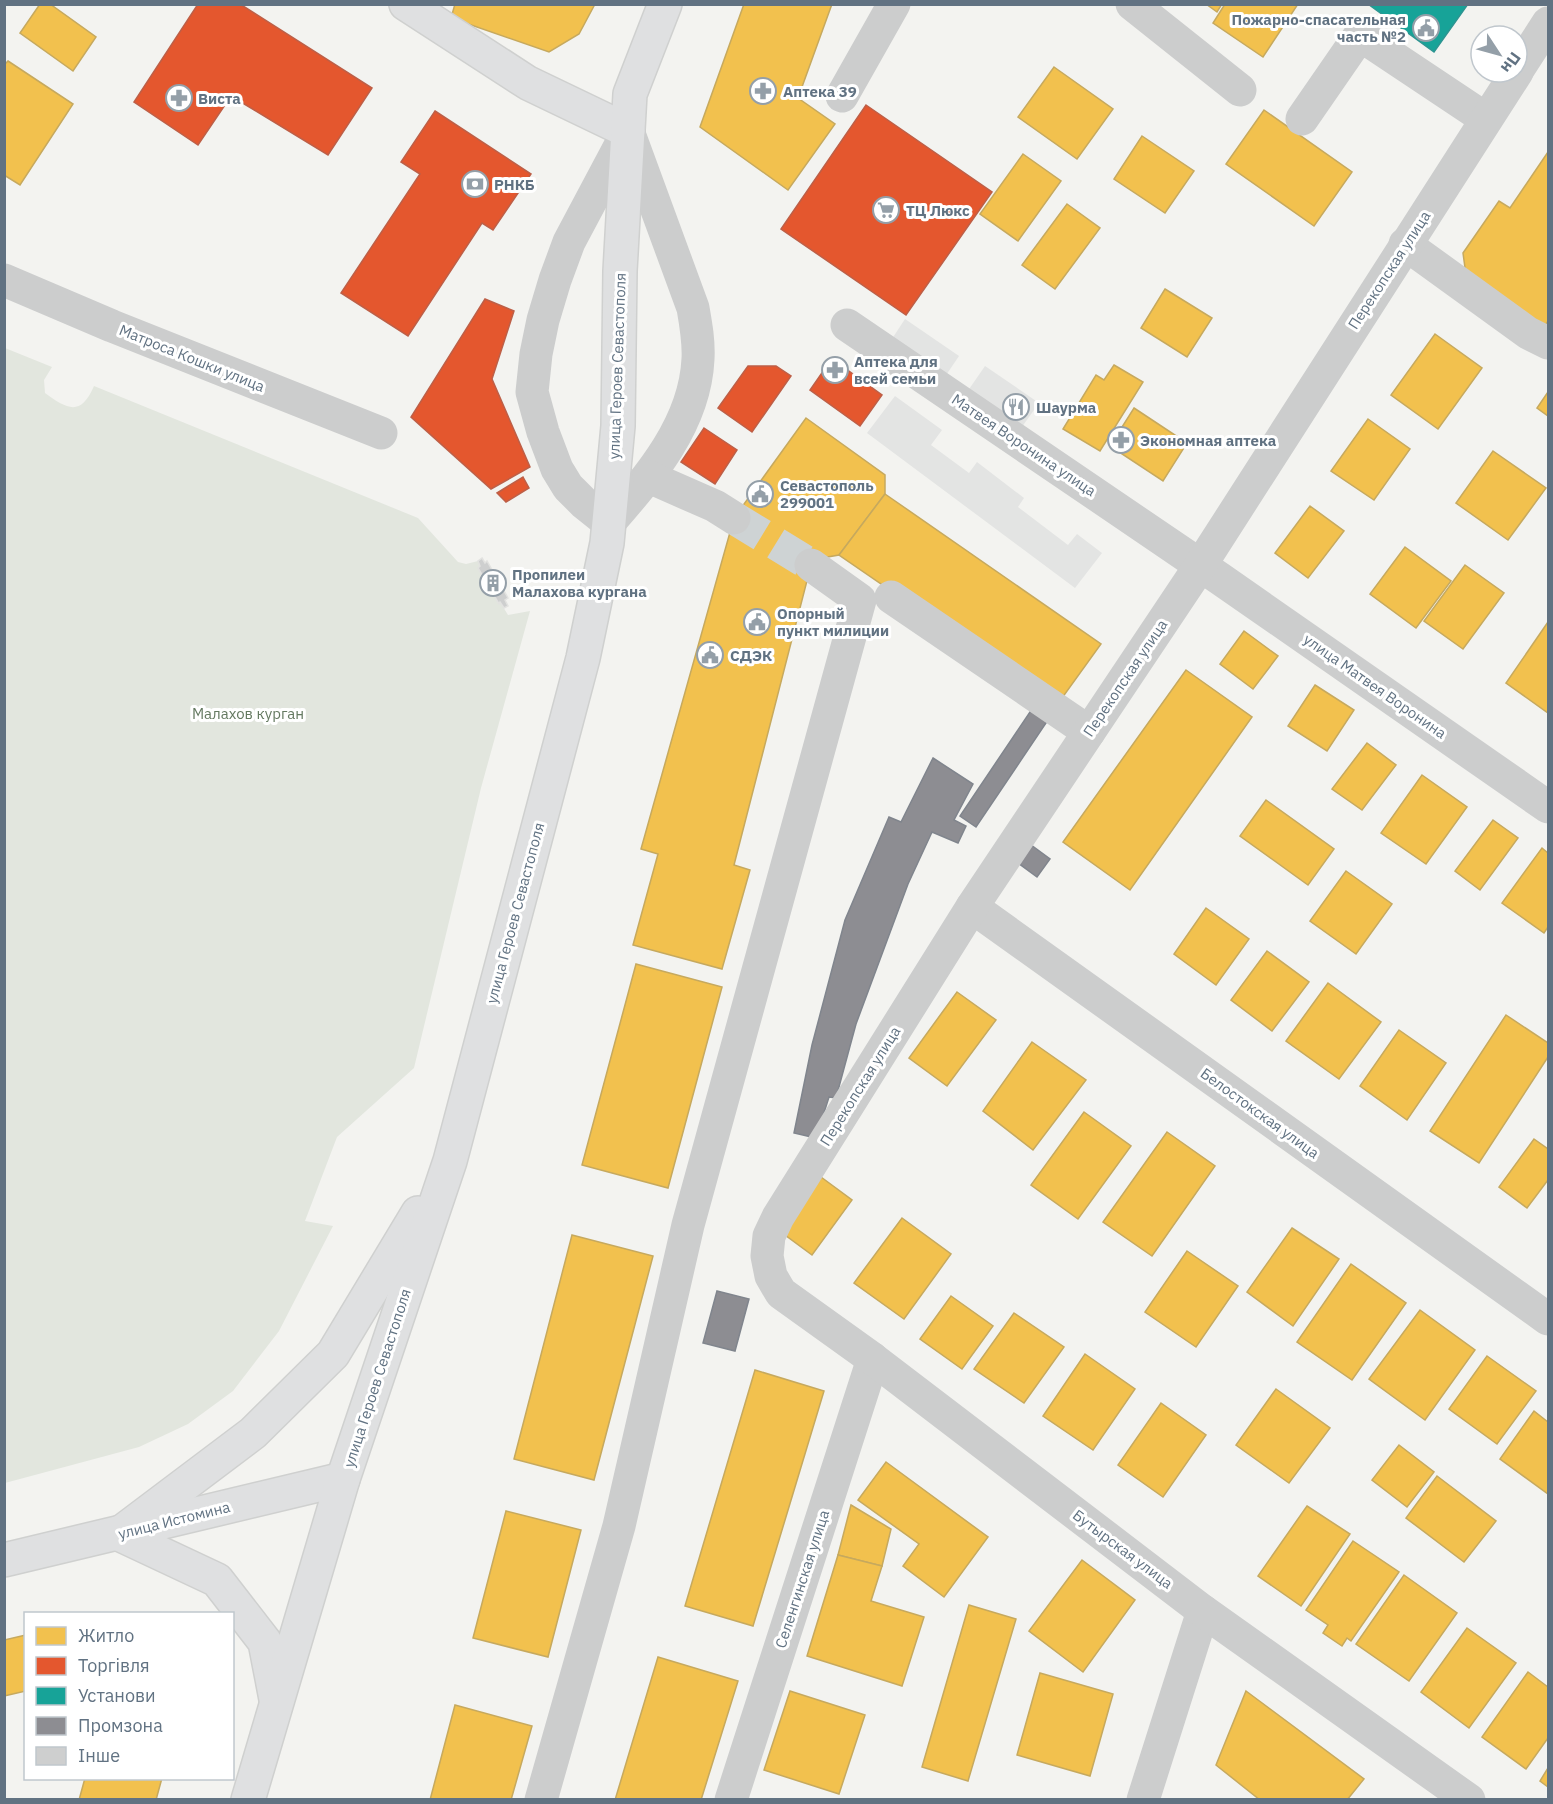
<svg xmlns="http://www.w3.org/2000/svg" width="1553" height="1804" font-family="'IBM Plex Sans',sans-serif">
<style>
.built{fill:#e3e4e3}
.green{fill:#e2e6de}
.homes{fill:#f2c14e;stroke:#c6a95e;stroke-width:1.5}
.shops{fill:#e4572e;stroke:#bd5f47;stroke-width:1.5}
.public{fill:#17a398;stroke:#2d9491;stroke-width:1.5}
.industry{fill:#8d8d92;stroke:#80858d;stroke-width:1.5}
.building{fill:#cecfcf;stroke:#e2e2e0;stroke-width:1.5}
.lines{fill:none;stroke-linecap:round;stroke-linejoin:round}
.minor-tunnel{stroke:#ced3d4;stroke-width:33;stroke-dasharray:33 16;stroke-linecap:butt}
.major-casing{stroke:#cfd0cf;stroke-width:36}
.minor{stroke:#cccdcd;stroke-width:33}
.major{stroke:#dfe0e1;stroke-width:33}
.labels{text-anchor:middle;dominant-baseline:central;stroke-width:6;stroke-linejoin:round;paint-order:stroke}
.poi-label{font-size:15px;font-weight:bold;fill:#617282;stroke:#fff;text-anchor:start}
.street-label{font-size:15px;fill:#617282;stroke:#fff}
.park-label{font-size:15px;fill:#647960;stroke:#fff}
</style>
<rect width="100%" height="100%" fill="#f3f3f0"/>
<g class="built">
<path d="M905,319L959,356L940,384L886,348Z"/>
<path d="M985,366L1039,403L1019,431L965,395Z"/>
<path d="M895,396L942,430L931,445L969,473L977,462L1024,498L1018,507L1068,545L1077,534L1102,553L1075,588L867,433Z"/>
</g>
<path class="green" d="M5,348L52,367L44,380L45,393C68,410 81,416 94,386L418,518L458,562L466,564L478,561L480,566L478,568L498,603L500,602L508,615L530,611L481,788L414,1068L337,1137L305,1221L333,1226L279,1331L233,1391L188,1424L139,1447L5,1483Z"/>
<g class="homes">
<path d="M40,4H50L96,37L73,71L20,33Z"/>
<path d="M455,4H595L579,34L549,52L451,18Z"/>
<path d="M744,4H832L798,98L835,124L788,190L700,127Z"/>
<path d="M1206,4H1222L1217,12Z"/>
<path d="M1225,4H1298L1263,57L1213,23Z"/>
<path d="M8,61L73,104L20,185L4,175V65Z"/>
<path d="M1054,67L1113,109L1077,159L1018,117Z"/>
<path d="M1264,110L1352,172L1314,226L1226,164Z"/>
<path d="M1142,136L1194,171L1165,213L1114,179Z"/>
<path d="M1548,152V321L1543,329L1466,275L1463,253L1499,201L1510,208Z"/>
<path d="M1023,154L1061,181L1018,241L980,214Z"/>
<path d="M1067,204L1100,228L1055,289L1022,265Z"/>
<path d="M1165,289L1212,318L1187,357L1141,328Z"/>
<path d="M1435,334L1482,368L1438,429L1391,395Z"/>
<path d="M1114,365L1143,382L1100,451L1063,429L1096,375L1104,380Z"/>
<path d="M1548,392V416L1537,408Z"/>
<path d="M1134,408L1187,443L1163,481L1110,446Z"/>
<path d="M806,418L885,475V494L839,555L816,559L811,565L734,865L750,870L722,969L633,945L658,854L641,849L734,518Z"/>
<path d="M1368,419L1410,449L1374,500L1331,471Z"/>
<path d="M1493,451L1546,488L1508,540L1456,503Z"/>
<path d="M885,494L1101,644L1057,705L839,555Z"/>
<path d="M1310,506L1344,531L1308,578L1275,553Z"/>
<path d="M1405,547L1451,581L1416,628L1370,594Z"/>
<path d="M1465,565L1504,593L1463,649L1424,621Z"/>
<path d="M1548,622V713L1506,683Z"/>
<path d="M1244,631L1278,656L1253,689L1220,664Z"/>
<path d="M1186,670L1252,717L1130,890L1063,842Z"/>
<path d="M1315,685L1354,710L1327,751L1288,726Z"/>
<path d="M1367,743L1396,765L1362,810L1332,789Z"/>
<path d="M1422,775L1467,807L1426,864L1381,833Z"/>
<path d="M1266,800L1334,849L1308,885L1240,836Z"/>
<path d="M1493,820L1518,838L1480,890L1455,871Z"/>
<path d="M1542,848L1548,853V927L1544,933L1502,903Z"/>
<path d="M1346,871L1392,904L1356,954L1310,921Z"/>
<path d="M1206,908L1249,939L1216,985L1174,954Z"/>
<path d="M1267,951L1309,982L1272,1031L1231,1000Z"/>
<path d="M636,964L722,987L668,1188L582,1165Z"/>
<path d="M1328,983L1381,1022L1339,1079L1286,1041Z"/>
<path d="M957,992L996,1020L947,1086L909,1058Z"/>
<path d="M1506,1015L1548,1043V1057L1479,1163L1430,1131Z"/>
<path d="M1399,1030L1446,1063L1407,1120L1360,1086Z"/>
<path d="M1032,1042L1086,1080L1033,1150L983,1111Z"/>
<path d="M1084,1112L1131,1146L1078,1219L1031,1185Z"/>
<path d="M1167,1132L1215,1166L1152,1256L1103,1222Z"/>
<path d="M1534,1139L1548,1149V1180L1527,1208L1499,1187Z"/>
<path d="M821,1177L852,1200L812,1255L781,1232Z"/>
<path d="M902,1218L951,1254L904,1319L854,1283Z"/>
<path d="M1292,1228L1339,1259L1293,1326L1247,1292Z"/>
<path d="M572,1235L653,1256L594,1480L514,1459Z"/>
<path d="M1187,1251L1238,1286L1196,1347L1145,1312Z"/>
<path d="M1351,1264L1406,1303L1352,1380L1297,1342Z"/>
<path d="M951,1296L993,1326L962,1369L920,1339Z"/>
<path d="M1420,1310L1475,1350L1425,1420L1369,1379Z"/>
<path d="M1014,1313L1064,1347L1024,1403L974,1369Z"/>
<path d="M1085,1354L1135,1389L1093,1450L1043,1416Z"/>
<path d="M1487,1356L1536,1391L1497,1444L1449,1409Z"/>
<path d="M755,1370L824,1391L753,1626L685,1606Z"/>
<path d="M1276,1389L1330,1428L1289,1483L1236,1445Z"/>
<path d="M1161,1403L1206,1435L1163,1497L1118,1465Z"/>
<path d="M1534,1411L1548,1422V1494L1500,1459Z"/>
<path d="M1399,1445L1434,1472L1407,1507L1372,1480Z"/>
<path d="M886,1462L988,1537L944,1597L903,1566L919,1544L858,1500Z"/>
<path d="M1437,1476L1496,1521L1464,1562L1406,1518Z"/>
<path d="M851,1505L891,1529L882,1566L838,1555Z"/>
<path d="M1307,1506L1350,1534L1301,1606L1258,1576Z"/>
<path d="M506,1511L581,1530L548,1657L473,1638Z"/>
<path d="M1353,1541L1399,1572L1351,1641L1347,1638L1342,1646L1323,1633L1328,1625L1306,1610Z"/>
<path d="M838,1555L882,1566L871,1601L924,1617L902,1686L807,1656Z"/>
<path d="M1082,1560L1135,1600L1083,1672L1029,1631Z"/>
<path d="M1404,1575L1457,1613L1409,1681L1356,1644Z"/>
<path d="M969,1605L1016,1619L968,1781L922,1767Z"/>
<path d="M1467,1628L1516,1663L1469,1728L1421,1692Z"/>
<path d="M26,1635V1691L4,1696V1640Z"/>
<path d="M658,1657L738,1681L701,1800H615Z"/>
<path d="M1528,1672L1548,1687V1738L1526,1769L1482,1737Z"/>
<path d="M1040,1673L1113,1694L1090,1776L1017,1755Z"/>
<path d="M790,1691L865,1715L839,1794L764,1770Z"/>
<path d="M1246,1691L1364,1779L1347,1800H1260L1216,1765Z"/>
<path d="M455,1705L532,1726L511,1800H430Z"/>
<path d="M1548,1768V1787L1540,1781Z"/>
<path d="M85,1778H162L156,1800H79Z"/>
</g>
<g class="shops">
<path d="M198,4H240L372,88L328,155L231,96L198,145L134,102Z"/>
<path d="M866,105L992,192L906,315L781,229Z"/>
<path d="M435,111L531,174L493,230L482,223L408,336L341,293L420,174L401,162Z"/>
<path d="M485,299L514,311L492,379L530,467L491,489L411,417Z"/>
<path d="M748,366H776L791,376L752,432L718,408Z"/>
<path d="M842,366L882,395L860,426L810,390L824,370Z"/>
<path d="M704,428L737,450L715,484L681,462Z"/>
<path d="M523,477L529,488L506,502L497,493Z"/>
</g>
<path class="public" d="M1368,4H1468L1434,52Z"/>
<g class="industry">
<path d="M1032,709L1048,720L976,827L960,816Z"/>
<path d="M933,758L973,784L954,820L966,826L958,843L932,832L908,884L856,1024L836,1098L829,1097L816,1138L794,1133L812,1045L845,920L889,817L901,822Z"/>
<path d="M1023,839L1050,859L1037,877L1010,857Z"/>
<path d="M717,1291L749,1299L735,1351L703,1343Z"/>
</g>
<path class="building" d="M482,558L485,563L487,561L508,598L505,600L508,606L504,608L500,602L499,604L478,568L480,566L478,561Z"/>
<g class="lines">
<path class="minor-tunnel" d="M734,518L811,565"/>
<defs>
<g id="major">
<path d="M406,4L528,83L628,131"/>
<path d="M119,1534L253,1433L333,1354L418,1213"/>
<path d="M119,1534L217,1580L265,1642L276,1699"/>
<path d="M4,1560L343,1479"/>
<path d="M248,1800L343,1479L450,1161L583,658L607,543L618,426L620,271L630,94L665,4"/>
</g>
</defs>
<use href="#major" class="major-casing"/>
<g class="minor">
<path d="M1132,4L1240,90"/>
<path d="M1517,71L1548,23"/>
<path d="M842,96L894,4"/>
<path d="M1302,119L1360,35L1486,119"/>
<path d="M628,131L693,308C696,325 699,342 698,359C695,424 650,476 609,523L584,503L568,487L557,469L543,432L532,392L536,354L543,320L555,280L569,242Z"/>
<path d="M1405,244L1528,333L1548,343"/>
<path d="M4,280L112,326L381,433"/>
<path d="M847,325L1219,578L1548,807"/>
<path d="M649,477L715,506L734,518"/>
<path d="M891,597L1089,732"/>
<path d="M972,907L1548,1319"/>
<path d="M541,1800L619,1526L688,1225L860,600L811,565"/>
<path d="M731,1800L873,1359"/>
<path d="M1143,1800L1203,1611"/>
<path d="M1469,1800L1203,1611L873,1359L781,1293L771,1276L767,1256L769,1236L778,1217L972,907L1200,566L1517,72"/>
</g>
<use href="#major" class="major"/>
</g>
<defs>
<symbol id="civic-ring" viewBox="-11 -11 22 22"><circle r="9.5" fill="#fff" stroke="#949fa8" stroke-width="1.5"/><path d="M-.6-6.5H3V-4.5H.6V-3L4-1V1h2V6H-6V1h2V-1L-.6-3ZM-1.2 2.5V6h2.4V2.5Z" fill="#949fa8"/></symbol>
<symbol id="pharmacy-ring" viewBox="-11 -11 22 22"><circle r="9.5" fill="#fff" stroke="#949fa8" stroke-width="1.5"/><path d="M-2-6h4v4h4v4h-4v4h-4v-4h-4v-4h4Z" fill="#949fa8"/></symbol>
<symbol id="bank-ring" viewBox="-11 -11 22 22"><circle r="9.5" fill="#fff" stroke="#949fa8" stroke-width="1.5"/><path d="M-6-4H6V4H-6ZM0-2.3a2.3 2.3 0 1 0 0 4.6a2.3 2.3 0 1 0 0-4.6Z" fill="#949fa8"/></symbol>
<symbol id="supermarket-ring" viewBox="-11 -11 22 22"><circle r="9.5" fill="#fff" stroke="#949fa8" stroke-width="1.5"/><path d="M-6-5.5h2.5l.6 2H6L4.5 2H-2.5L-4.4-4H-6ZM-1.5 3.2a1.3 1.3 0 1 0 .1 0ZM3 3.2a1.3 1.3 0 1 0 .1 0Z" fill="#949fa8"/></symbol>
<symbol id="restaurant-ring" viewBox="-11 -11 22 22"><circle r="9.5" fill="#fff" stroke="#949fa8" stroke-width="1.5"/><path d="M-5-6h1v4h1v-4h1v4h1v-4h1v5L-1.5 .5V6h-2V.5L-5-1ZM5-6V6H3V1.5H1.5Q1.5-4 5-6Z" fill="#949fa8"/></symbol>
<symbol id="building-ring" viewBox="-11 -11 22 22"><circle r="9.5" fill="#fff" stroke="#949fa8" stroke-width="1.5"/><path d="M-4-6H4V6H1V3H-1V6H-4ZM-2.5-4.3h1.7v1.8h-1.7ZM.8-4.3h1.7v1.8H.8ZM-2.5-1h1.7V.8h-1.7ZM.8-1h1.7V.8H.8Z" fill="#949fa8"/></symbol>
</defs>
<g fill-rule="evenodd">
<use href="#civic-ring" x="1411" y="13" width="30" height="30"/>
<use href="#pharmacy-ring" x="748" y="76" width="30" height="30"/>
<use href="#pharmacy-ring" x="164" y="83" width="30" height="30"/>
<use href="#bank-ring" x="460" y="169" width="30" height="30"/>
<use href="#supermarket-ring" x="871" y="195" width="30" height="30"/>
<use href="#pharmacy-ring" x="820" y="355" width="30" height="30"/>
<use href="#restaurant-ring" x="1001" y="392" width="30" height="30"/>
<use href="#pharmacy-ring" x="1106" y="425" width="30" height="30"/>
<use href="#civic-ring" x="745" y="479" width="30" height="30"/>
<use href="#building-ring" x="478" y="568" width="30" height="30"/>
<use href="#civic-ring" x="742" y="607" width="30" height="30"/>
<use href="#civic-ring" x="695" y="640" width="30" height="30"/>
</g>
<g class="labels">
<g class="poi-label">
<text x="1406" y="19" text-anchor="end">Пожарно-спасательная<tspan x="1406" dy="17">часть №2</tspan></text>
<text x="783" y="91">Аптека 39</text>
<text x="198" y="98">Виста</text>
<text x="494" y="184">РНКБ</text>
<text x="906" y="210">ТЦ Люкс</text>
<text x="854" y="361">Аптека для<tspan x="854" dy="17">всей семьи</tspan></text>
<text x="1036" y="407">Шаурма</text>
<text x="1140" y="440">Экономная аптека</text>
<text x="780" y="485">Севастополь<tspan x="780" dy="17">299001</tspan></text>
<text x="512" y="574">Пропилеи<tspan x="512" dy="17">Малахова кургана</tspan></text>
<text x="777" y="613">Опорный<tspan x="777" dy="17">пункт милиции</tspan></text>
<text x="730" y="655">СДЭК</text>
</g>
<g class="street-label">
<text transform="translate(1389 270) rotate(-57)">Перекопская улица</text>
<text transform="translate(192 358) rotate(22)">Матроса Кошки улица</text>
<text transform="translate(617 366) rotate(-88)">улица Героев Севастополя</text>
<text transform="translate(1024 445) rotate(34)">Матвея Воронина улица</text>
<text transform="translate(1125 678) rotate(-56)">Перекопская улица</text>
<text transform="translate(1375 686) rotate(35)">улица Матвея Воронина</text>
<text transform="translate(515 913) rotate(-75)">улица Героев Севастополя</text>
<text transform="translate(860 1086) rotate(-58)">Перекопская улица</text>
<text transform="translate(1260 1113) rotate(36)">Белостокская улица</text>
<text transform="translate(377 1378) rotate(-72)">улица Героев Севастополя</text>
<text transform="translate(174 1520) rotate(-14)">улица Истомина</text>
<text transform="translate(1123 1549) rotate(37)">Бутырская улица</text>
<text transform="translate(802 1579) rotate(-72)">Селенгинская улица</text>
</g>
<g class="park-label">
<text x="248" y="713">Малахов курган</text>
</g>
</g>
<rect width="1553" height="1804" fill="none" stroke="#617282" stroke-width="12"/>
<rect x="24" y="1612" width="210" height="168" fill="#ffffff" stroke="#c0c7cd" stroke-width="1.5"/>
<rect x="36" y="1627" width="30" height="18" fill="#f2c14e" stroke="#c0c7cd" stroke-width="1.5"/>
<text x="78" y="1642" font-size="18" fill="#617282">Житло</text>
<rect x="36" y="1657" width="30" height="18" fill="#e4572e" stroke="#c0c7cd" stroke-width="1.5"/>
<text x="78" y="1672" font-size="18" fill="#617282">Торгівля</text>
<rect x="36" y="1687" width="30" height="18" fill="#17a398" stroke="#c0c7cd" stroke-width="1.5"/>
<text x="78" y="1702" font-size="18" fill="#617282">Установи</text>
<rect x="36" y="1717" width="30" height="18" fill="#8d8d92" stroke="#c0c7cd" stroke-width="1.5"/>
<text x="78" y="1732" font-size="18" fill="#617282">Промзона</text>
<rect x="36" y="1747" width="30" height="18" fill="#cecfcf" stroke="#c0c7cd" stroke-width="1.5"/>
<text x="78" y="1762" font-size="18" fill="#617282">Інше</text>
<g transform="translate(1499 54) rotate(126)"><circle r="28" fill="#ffffff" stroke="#c0c7cd" stroke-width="1.5"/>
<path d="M0-4.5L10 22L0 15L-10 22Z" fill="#949fa8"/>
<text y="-9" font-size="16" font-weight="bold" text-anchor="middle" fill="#617282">Пн</text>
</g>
</svg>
